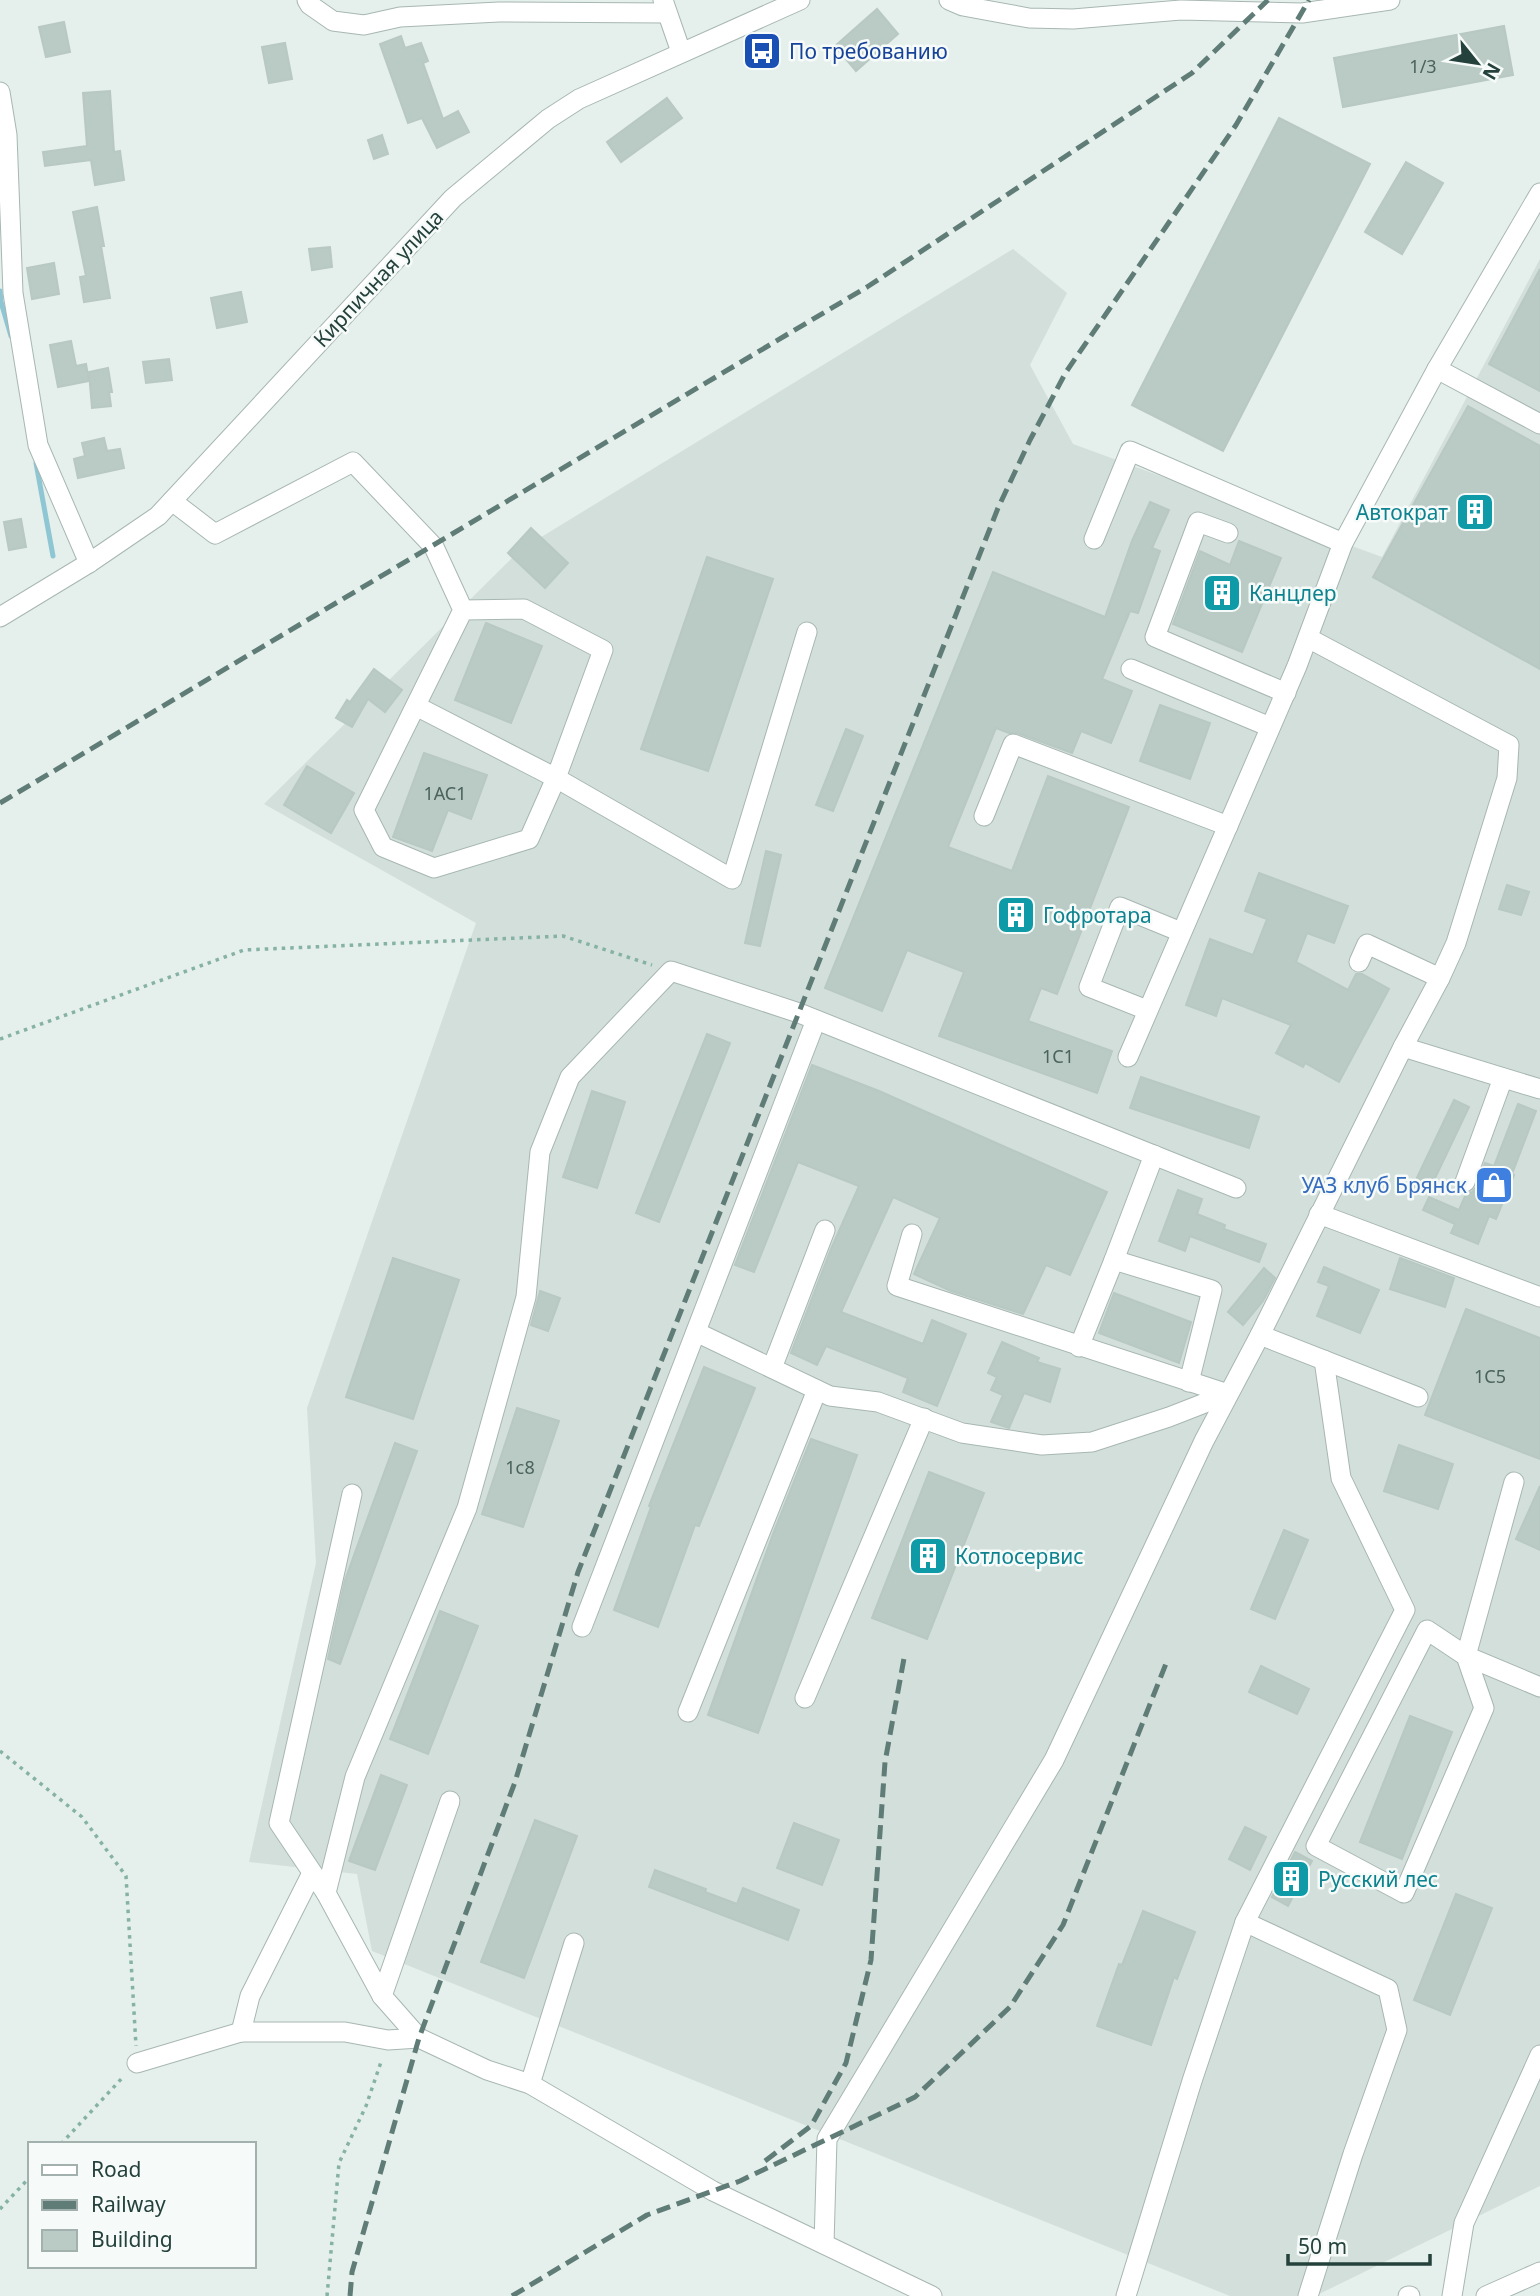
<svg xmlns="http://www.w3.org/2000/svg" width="1540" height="2296" font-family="'Noto Sans',sans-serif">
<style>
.built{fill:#d3dfda}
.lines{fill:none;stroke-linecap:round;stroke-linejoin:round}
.stream{stroke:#8ec6d3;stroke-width:5}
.building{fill:#bacac4;stroke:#b8c8c2;stroke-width:2}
.minor-casing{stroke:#a7b7b3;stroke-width:21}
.path{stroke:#86b2a6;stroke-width:3.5;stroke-dasharray:3.5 5;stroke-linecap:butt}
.minor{stroke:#fff;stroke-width:19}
.rail{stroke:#5f7c76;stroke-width:5;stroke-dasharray:14 7;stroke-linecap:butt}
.labels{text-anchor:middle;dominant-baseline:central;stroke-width:5;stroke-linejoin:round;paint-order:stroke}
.number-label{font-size:18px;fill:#4a635d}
.transit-label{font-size:21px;fill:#164399;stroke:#f6fbf9;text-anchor:start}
.street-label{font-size:21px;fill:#24413b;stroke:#f6fbf9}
.culture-label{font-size:21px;fill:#0d838f;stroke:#f6fbf9;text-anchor:start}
.shop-label{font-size:21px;fill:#366cbe;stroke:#f6fbf9;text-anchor:end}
</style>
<rect width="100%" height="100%" fill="#e5efeb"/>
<path class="built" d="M1013,249L1067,293L1030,365L1073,444L1382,557L1540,259V2186L1315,2296H1230L372,1951L357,1874L249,1862L316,1563L307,1408L476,923L264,804L520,550Z"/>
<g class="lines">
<g class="stream">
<path d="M0,291L1,302L11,336"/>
<path d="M36,463L53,556"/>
</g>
</g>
<g class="building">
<path d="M877,9L898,34L856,71L835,46Z"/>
<path d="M64,22L70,52L46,57L39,27Z"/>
<path d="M1504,26L1513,75L1343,107L1334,58Z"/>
<path d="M401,36L405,48L421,43L428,61L423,63L443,119L458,111L469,132L437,148L422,118L408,123L380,44Z"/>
<path d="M285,43L292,79L269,83L262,47Z"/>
<path d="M110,91L114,152L120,151L124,180L95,185L91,160L45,166L43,152L87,146L83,93Z"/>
<path d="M667,98L682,118L621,162L607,142Z"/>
<path d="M1279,118L1370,164L1223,451L1132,405Z"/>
<path d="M382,135L388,154L374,159L368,140Z"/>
<path d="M1406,162L1443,183L1402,254L1365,232Z"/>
<path d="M97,207L104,246H101L110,298L84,302L80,277L86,276L73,212Z"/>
<path d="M330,247L332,267L312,270L309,249Z"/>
<path d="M54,263L59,294L32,299L27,268Z"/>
<path d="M1540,269V391L1489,364Z"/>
<path d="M241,292L247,322L217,328L211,298Z"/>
<path d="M71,341L76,366L86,364L89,381L58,387L50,345Z"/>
<path d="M169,359L172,380L146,383L143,362Z"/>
<path d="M108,368L112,392H109L111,406L92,408L89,372Z"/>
<path d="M1468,406L1540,446V669L1373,577Z"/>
<path d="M104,438L107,451L120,449L124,468L78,478L74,459L85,456L82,443Z"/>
<path d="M1150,502L1169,510L1152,548L1160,551L1138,613L1130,611L1102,679L1132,691L1111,743L1081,731L1072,753L1017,733H1009L996,728L948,847L1012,871L1048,776L1129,807L1057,994L1041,988L1028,1021L1112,1051L1097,1093L939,1036L964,972L907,950L882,1011L825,988L993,572L1105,617L1132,541Z"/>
<path d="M21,519L26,547L9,550L4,522Z"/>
<path d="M531,528L568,563L545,588L508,553Z"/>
<path d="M1239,541L1281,558L1242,652L1173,624L1200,551L1230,565Z"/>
<path d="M707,557L773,579L708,771L641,749Z"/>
<path d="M486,623L542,646L511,723L455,700Z"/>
<path d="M374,669L402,690L385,712L368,699L352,727L336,718L347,700L350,702Z"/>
<path d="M1160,705L1210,723L1190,779L1140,761Z"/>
<path d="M846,729L863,736L833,811L816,805Z"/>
<path d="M424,753L487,775L471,819L448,810L432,851L393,837Z"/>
<path d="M307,766L354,793L331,833L284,805Z"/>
<path d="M766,851L781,855L760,946L745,943Z"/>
<path d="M1259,873L1348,906L1334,943L1307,933L1296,962L1348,990L1356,974H1362L1389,989L1339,1082L1305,1063L1303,1067L1276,1053L1291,1025L1222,998L1216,1016L1186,1005L1210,939L1253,955L1267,919L1245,911Z"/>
<path d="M1507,885L1529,892L1521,915L1499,909Z"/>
<path d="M707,1034L730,1043L659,1222L636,1213Z"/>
<path d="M812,1065L879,1091L1107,1192L1070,1275L1046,1265L1023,1314L951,1291L914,1274L940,1218L893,1197L841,1312L923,1344L932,1320L966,1334L937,1406L903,1392L908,1378L826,1346L817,1365L791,1353L831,1249L859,1186L798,1162L754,1272L735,1265Z"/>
<path d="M1141,1077L1259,1117L1249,1148L1130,1108Z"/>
<path d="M592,1091L625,1102L597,1188L563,1177Z"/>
<path d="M1454,1100L1469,1107L1428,1193L1413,1186Z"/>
<path d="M1518,1104L1536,1111L1512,1174L1514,1175L1496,1219L1489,1216L1478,1244L1451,1233L1455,1224L1423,1210L1429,1197L1459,1210L1466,1194L1472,1192L1476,1187L1485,1163L1494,1166Z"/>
<path d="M1178,1190L1202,1199L1197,1214L1225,1225L1224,1229L1266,1244L1259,1262L1190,1236L1185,1251L1159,1241Z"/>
<path d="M393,1258L459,1280L413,1419L346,1397Z"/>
<path d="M1400,1258L1454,1278L1445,1307L1390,1289Z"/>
<path d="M1324,1267L1379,1290L1360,1333L1317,1316L1329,1286L1318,1282Z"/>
<path d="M1264,1268L1275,1278L1263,1301L1243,1325L1228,1312Z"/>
<path d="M540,1291L560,1298L548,1331L531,1325Z"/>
<path d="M1114,1293L1191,1322L1179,1363L1099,1333Z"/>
<path d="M1466,1309L1540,1338V1459L1425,1415Z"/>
<path d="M1002,1342L1039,1358L1037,1362L1060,1369L1050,1402L1024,1393L1009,1428L991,1422L1003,1395L991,1390L997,1377L988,1373Z"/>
<path d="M704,1367L755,1388L699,1526L695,1525L658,1627L614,1610L651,1507L649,1506Z"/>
<path d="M517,1408L559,1421L523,1527L482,1514Z"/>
<path d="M811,1439L857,1455L758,1733L708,1715L773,1534Z"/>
<path d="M395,1443L417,1451L340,1664L328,1659L345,1580Z"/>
<path d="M1399,1445L1453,1464L1438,1509L1384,1491Z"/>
<path d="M929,1472L984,1493L927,1639L872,1618Z"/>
<path d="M1540,1486V1550L1516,1539Z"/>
<path d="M1284,1530L1308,1540L1275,1619L1251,1609Z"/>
<path d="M440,1611L478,1626L428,1754L390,1739Z"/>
<path d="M1261,1666L1309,1689L1297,1714L1249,1692Z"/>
<path d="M1410,1716L1452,1732L1402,1859L1360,1842Z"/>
<path d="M381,1775L407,1785L375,1870L349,1861Z"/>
<path d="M535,1820L577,1836L524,1978L481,1962Z"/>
<path d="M794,1823L839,1840L822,1885L777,1868Z"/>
<path d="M1245,1827L1266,1837L1250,1870L1229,1859Z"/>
<path d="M1295,1852L1312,1861L1288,1906L1272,1897Z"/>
<path d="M655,1870L706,1889L705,1892L737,1904L743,1888L799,1910L788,1940L649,1887Z"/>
<path d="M1456,1894L1492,1908L1450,2015L1414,2000Z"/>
<path d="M1143,1911L1195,1932L1177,1979L1174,1977L1151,2045L1097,2026L1119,1964L1122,1965Z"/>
</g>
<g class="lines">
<defs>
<g id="minor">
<path d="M307,0L310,5L333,21L364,25L400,17L499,12L666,13"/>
<path d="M663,0L681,52"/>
<path d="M949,0L963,6L1029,18L1073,19L1181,10L1302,13L1390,0"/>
<path d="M0,92L7,135L13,293L38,445L89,563"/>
<path d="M1437,369L1540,424"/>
<path d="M172,501L215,534L353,462L434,547L463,610L364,810L383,847L434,868L529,839L556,778L603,650L524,609L463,610"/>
<path d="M1228,533L1198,522L1155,637L1286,693"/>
<path d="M1094,539L1130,451L1343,543"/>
<path d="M0,617L89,563L158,516L453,198L548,119L579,99L800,0"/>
<path d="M1131,669L1270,727"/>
<path d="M416,706L556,778L732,879L807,632"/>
<path d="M984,816L1013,744L1228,826"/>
<path d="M1359,962L1367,944L1440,978"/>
<path d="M1147,1010L1089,987L1120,907L1181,932"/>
<path d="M1403,1047L1540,1089"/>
<path d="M1128,1057L1297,666L1343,543L1437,369L1540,193"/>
<path d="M1465,1182L1503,1078"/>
<path d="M1319,1214L1540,1297"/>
<path d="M912,1234L897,1286L1228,1394"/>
<path d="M1114,1260L1154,1155"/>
<path d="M696,1332L830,1396L878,1402L962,1433L1042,1445L1092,1442L1169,1417L1228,1394"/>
<path d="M1260,1335L1418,1397"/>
<path d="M1079,1347L1114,1260L1212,1290L1189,1382"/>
<path d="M772,1368L825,1230"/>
<path d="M1514,1482L1466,1656L1484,1708L1404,1893L1316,1846L1427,1630L1466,1656L1540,1687"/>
<path d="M582,1627L816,1020"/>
<path d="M805,1698L924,1418"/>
<path d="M688,1712L817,1390"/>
<path d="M326,1893L279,1823L352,1494"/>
<path d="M1245,1922L1388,1989L1397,2030L1353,2154L1308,2296"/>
<path d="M382,1996L450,1801"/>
<path d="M241,2032L250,1996L312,1873"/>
<path d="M419,2038L382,1996L326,1893L355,1777L467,1508L526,1297L540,1152L570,1077L671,971L799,1013L1236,1188"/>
<path d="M137,2063L241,2032H345L388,2040L419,2038L487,2070L530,2084L713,2191L932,2296"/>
<path d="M530,2084L574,1943"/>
<path d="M824,2244L827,2139L1054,1760L1204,1441L1260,1335L1403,1047L1440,978L1456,943L1507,778L1509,745L1308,638"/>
<path d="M1126,2296L1192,2081L1245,1922L1405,1610L1341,1478L1324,1360"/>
<path d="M1408,2296H1410"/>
<path d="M1452,2296L1464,2223L1540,2055"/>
<path d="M1486,2296L1540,2272"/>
</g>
</defs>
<use href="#minor" class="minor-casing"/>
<g class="path">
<path d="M0,1039L244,950L563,936L652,965"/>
<path d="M0,1751L82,1817L126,1876L136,2046"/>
<path d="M61,2144L124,2076"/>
<path d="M0,2209L30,2177"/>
<path d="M327,2296L339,2163L366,2106L382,2059"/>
</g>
<use href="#minor" class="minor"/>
<g class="rail">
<path d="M0,803L867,287L1192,73L1268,0"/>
<path d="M765,2161L811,2126L846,2063L871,1960L885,1762L905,1653"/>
<path d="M350,2296L352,2272L419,2038L515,1782L578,1572L998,508L1030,440L1066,372L1236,125L1309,0"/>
<path d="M512,2296L647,2215L740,2181L915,2097L1010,2007L1063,1925L1167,1661"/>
</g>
</g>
<defs>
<symbol id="bus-square" viewBox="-11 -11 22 22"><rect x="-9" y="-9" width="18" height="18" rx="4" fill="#1a4fb4" stroke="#f6fbf9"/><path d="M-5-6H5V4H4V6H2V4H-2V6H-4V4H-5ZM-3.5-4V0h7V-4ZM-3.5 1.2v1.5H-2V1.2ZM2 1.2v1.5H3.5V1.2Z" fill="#fff"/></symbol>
<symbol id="building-square" viewBox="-11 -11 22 22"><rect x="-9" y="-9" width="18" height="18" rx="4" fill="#0f9aa8" stroke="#f6fbf9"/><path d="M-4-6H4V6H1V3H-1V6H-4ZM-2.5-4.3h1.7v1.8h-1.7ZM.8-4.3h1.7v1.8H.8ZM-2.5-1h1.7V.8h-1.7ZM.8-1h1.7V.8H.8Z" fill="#fff"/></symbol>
<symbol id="shop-square" viewBox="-11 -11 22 22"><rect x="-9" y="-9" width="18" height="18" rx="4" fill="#3f7fe0" stroke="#f6fbf9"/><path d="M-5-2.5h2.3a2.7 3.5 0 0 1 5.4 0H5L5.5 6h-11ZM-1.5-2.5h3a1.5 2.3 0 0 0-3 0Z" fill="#fff"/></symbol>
</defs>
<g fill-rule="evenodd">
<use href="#bus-square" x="740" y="29" width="44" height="44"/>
<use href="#building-square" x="1453" y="490" width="44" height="44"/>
<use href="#building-square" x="1200" y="571" width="44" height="44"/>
<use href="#building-square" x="994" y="893" width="44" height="44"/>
<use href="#shop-square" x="1472" y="1163" width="44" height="44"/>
<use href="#building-square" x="906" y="1534" width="44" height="44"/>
<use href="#building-square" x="1269" y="1857" width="44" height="44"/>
</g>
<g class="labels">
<g class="number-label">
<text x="1423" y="66">1/3</text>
<text x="445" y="793">1АС1</text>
<text x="1058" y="1056">1С1</text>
<text x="1490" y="1376">1С5</text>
<text x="520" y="1467">1с8</text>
</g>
<g class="transit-label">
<text x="789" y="51">По требованию</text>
</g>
<g class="street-label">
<text transform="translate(378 278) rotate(-47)">Кирпичная улица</text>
</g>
<g class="culture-label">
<text x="1448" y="512" text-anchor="end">Автократ</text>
<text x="1249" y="593">Канцлер</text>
<text x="1043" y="915">Гофротара</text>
<text x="955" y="1556">Котлосервис</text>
<text x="1318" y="1879">Русский лес</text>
</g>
<g class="shop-label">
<text x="1467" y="1185">УАЗ клуб Брянск</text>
</g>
</g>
<rect x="28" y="2142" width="228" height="126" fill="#f6fbf9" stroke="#a2b1ad" stroke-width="2"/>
<rect x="42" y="2165" width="35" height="10" fill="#ffffff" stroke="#a2b1ad" stroke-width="2"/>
<text x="91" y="2177" font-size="21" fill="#24413b">Road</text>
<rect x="42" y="2200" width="35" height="10" fill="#5f7c76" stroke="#a2b1ad" stroke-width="2"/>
<text x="91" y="2212" font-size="21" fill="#24413b">Railway</text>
<rect x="42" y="2230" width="35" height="21" fill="#bacac4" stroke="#a2b1ad" stroke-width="2"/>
<text x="91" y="2247" font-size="21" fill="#24413b">Building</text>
<g transform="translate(1477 63) rotate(120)" stroke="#f6fbf9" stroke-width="5" paint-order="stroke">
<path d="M0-5L12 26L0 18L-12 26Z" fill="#24413b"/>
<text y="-10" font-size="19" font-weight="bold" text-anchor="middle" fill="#24413b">N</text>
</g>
<path d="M1288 2254v10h142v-10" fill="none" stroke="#24413b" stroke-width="3.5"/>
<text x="1298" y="2254" font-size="21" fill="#24413b" stroke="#f6fbf9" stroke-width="5" paint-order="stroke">50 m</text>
</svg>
